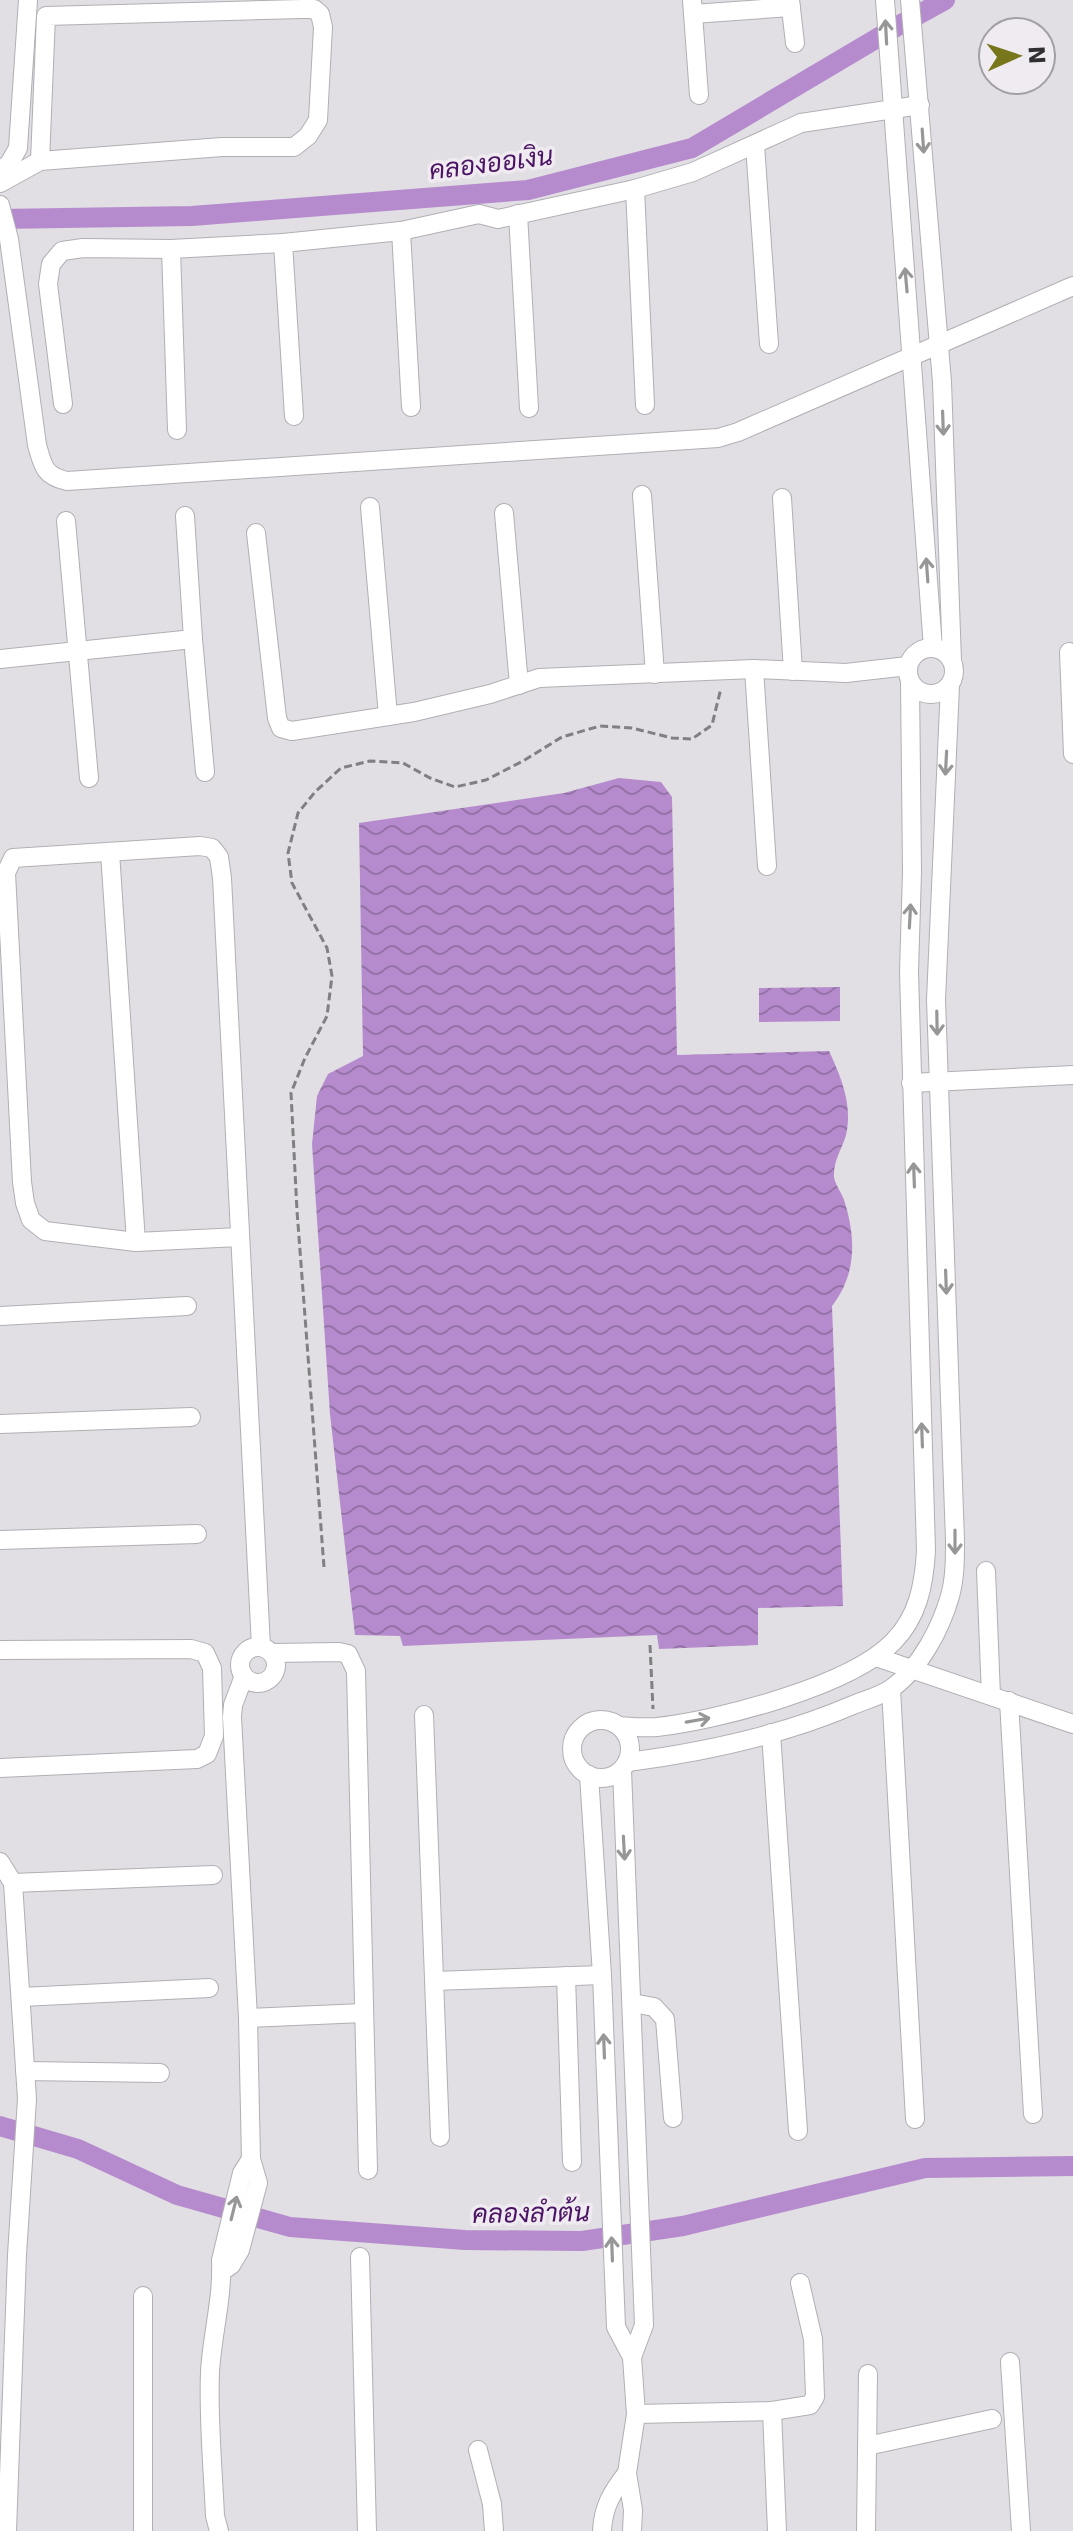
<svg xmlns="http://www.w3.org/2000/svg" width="1073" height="2531" font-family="'DejaVu Sans',Sarabun,sans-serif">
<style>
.water{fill:url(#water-waves)}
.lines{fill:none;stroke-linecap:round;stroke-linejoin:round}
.canal{stroke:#b68bcd;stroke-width:20}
.street-casing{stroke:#b2afb4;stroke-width:20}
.path{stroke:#807f82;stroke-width:3;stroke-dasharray:8 4;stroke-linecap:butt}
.street{stroke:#fff;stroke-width:18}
.oneway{stroke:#989798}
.labels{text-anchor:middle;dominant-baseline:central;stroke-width:7;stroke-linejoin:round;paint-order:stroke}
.water-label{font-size:26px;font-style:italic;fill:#4b1363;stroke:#efebf1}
</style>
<defs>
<pattern id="water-waves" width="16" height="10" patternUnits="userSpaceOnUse" patternTransform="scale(2)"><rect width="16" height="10" fill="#b68bcd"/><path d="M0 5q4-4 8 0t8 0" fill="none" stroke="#9472a7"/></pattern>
</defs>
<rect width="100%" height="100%" fill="#e1dee4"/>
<g class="water">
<path d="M619,778L661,782L672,797L677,1055L829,1051C841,1077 853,1105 846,1135C842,1149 833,1161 834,1177C835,1184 841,1192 844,1200C856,1237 857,1274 832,1306L843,1606L758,1608V1645L659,1649L657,1635L403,1646L400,1636L355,1635L330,1414L312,1144L317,1096L328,1074L363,1056L359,823L564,793Z"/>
<path d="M840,987V1021L759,1022V988Z"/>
</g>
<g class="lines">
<g class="canal">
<path d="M0,219L192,216L528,190L692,148L896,27L945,0"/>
<path d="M0,2126L78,2149L177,2195L290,2227L465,2240L582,2241L683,2226L925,2168L1073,2166"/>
</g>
<defs>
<g id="street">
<path d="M692,0L699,95"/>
<path d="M790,0L795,43"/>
<path d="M885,0L933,648"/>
<path d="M910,0L942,382L952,661"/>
<path d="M693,14L791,7"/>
<path d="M755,145L769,344"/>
<path d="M0,170L9,164L18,148L28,0"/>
<path d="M0,183L40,161L222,147H294L308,136L318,120L323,27L320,14L314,9H302L46,16L40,161"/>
<path d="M635,189L645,405"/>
<path d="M0,205L9,239L37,445C43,466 44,476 67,481L718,438L738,432L1073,286"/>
<path d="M518,214L529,408"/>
<path d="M401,231L411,407"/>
<path d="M283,243L294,416"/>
<path d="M171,249L177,430"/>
<path d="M63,404L48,284L51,264L62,251L83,248L171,249L283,243L401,231L479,214L498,219L635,189L693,172L801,123L920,105"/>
<path d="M642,495L655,674"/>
<path d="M782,498L793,671"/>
<path d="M370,507L388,716"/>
<path d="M504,513L519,685"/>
<path d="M185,516L193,639"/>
<path d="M66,521L89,778"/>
<path d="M256,533L277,718L281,728L292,731L414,712L490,694L539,678L754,669L846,673L908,666"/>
<circle cx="931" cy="671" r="23"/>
<path d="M1069,652L1073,754"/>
<path d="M0,659L193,639L205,772"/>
<path d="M754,669L767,866"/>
<path d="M110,852L136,1242"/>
<path d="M911,1083L1073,1075"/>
<path d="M239,1237L136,1242L45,1231L31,1220L25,1203L22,1182L6,873L13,858L200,846L212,848L219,857L222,878L261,1647"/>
<path d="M0,1316L187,1306"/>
<path d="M0,1424L191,1417"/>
<path d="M0,1540L197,1534"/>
<path d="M986,1571L991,1696"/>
<circle cx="258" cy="1665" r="18"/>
<path d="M0,1650L191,1649L205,1653L212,1668L214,1736L207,1754L197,1759L0,1768"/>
<path d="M273,1653L339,1652L348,1654L356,1671L368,2170"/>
<path d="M876,1657L1073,1724"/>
<path d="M891,1689L915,2119"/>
<path d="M1009,1701L1033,2114"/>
<path d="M424,1715L440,2137"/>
<circle cx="601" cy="1749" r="29"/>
<path d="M620,1726C633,1727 645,1728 657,1727C719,1720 850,1686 893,1642C918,1617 924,1585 926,1551L909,972L912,872L910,681"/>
<path d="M771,1733L798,2131"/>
<path d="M628,1762C705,1752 781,1736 853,1705C865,1700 881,1696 892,1688C920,1668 941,1628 950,1596C955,1578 955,1560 955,1541L936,1000L950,685"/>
<path d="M622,1770L644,2325L632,2357L636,2414L627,2473L633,2510L632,2531"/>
<path d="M589,1775L602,1975L616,2327L632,2357"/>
<path d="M0,1862L13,1883L27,2099L17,2255L7,2531"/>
<path d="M13,1883L213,1875"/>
<path d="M566,1976L572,2162"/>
<path d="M435,1981L602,1975"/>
<path d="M21,1997L209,1988"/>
<path d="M632,2003L654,2007L665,2019L673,2118"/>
<path d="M248,2018L363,2013"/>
<path d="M25,2071L160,2073"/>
<path d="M360,2257L367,2531"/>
<path d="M221,2272L231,2265L240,2250L258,2183L251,2159L248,2018L232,1717L233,1705L244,1676"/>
<path d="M143,2296V2531"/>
<path d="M1010,2362L1021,2531"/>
<path d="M772,2411L777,2531"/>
<path d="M636,2414L772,2411L810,2405L815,2397L813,2339L800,2283"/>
<path d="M867,2446L992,2419"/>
<path d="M478,2450L492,2504L494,2531"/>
<path d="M219,2531L215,2516C213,2469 208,2420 210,2372C212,2335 223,2297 221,2260L242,2173L251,2159"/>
<path d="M602,2531C603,2507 612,2492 627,2473"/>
<path d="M866,2531L868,2374"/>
</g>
</defs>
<use href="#street" class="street-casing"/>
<g class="path">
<path d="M324,1567L297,1211L291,1093L305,1058L327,1016L332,976L327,948L292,883L288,853L298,813L315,792L341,768L370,761L403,763L430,778L455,787L486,780L523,761L562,737L600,726L632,728L672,738L692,739L712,725L721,688"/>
<path d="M650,1645L653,1709"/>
</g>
<use href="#street" class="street"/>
</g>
<defs><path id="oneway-shaft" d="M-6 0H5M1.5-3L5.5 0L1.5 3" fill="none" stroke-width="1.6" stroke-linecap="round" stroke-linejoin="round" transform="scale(2)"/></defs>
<g class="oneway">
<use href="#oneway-shaft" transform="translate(886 32) rotate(-93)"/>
<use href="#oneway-shaft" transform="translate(923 141) rotate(86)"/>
<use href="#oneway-shaft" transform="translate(906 280) rotate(-95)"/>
<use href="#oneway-shaft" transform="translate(943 423) rotate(88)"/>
<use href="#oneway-shaft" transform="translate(927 570) rotate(-94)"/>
<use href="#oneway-shaft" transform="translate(946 763) rotate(93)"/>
<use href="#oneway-shaft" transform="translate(910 916) rotate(-87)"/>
<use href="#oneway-shaft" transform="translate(937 1023) rotate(89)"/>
<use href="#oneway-shaft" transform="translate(914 1175) rotate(-92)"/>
<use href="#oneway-shaft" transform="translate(946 1282) rotate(88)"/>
<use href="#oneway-shaft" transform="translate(922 1435) rotate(-92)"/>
<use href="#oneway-shaft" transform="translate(955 1542) rotate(90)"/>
<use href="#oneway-shaft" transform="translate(698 1720) rotate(-10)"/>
<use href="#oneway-shaft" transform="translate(624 1848) rotate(87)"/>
<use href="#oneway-shaft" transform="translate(604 2046) rotate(-92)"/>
<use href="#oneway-shaft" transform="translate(234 2208) rotate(-76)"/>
<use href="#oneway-shaft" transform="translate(612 2249) rotate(-92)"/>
</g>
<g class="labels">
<g class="water-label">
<text transform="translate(491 163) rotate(-7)">คลองออเงิน</text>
<text transform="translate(531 2213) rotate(-1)">คลองลำต้น</text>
</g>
</g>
<g transform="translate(1017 56) rotate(87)"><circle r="38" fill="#efebf1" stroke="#a3a0a4" stroke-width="2"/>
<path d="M0-6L14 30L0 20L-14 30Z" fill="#77761b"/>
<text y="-12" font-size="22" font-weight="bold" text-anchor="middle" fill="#302f31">N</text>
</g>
</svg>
